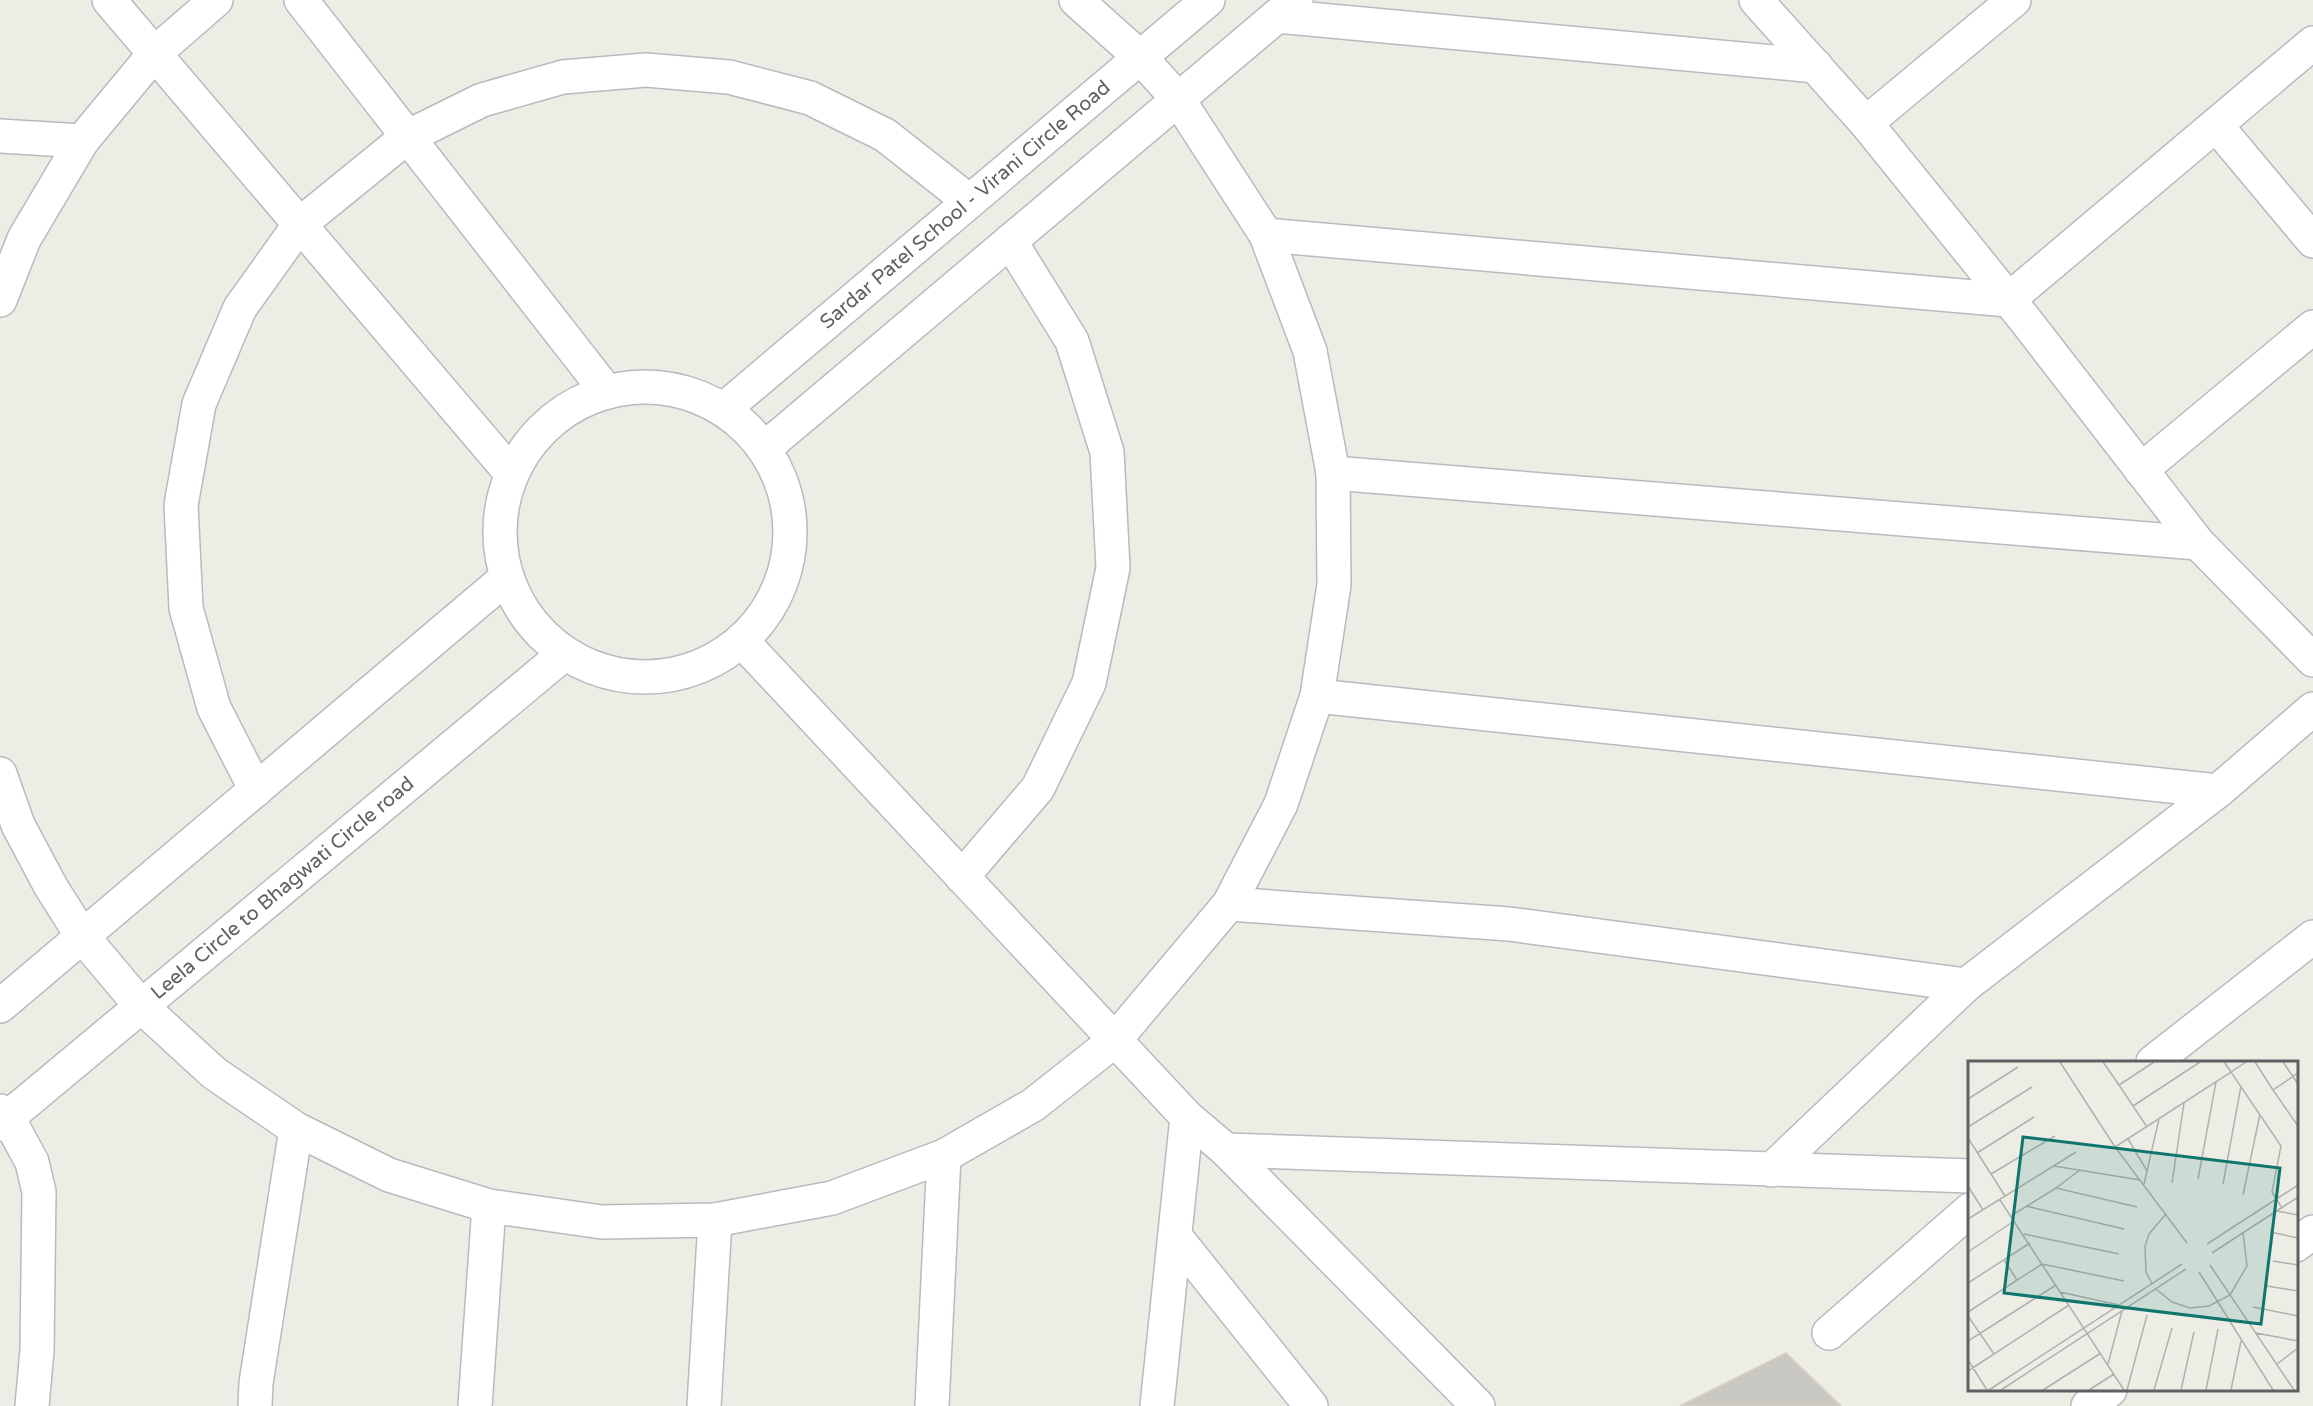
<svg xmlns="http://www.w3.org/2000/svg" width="2313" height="1406" font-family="'Varela Round',sans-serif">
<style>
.building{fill:#cac8c2;stroke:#d3cfc3;stroke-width:1.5}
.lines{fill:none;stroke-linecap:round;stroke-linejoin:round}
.minor-casing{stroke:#b7babe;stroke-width:36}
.tertiary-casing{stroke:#b7babe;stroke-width:36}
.minor{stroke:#fff;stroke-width:33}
.tertiary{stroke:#fff;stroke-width:33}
.labels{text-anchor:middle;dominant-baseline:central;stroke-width:6;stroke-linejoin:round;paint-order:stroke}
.street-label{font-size:20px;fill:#5d6065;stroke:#fff}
.inset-road{fill:none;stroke:#b0b1ae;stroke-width:1.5}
.view{fill:#0f766e;fill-opacity:0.15;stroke:#0f766e;stroke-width:3}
.inset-edge{fill:none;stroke:#5d6065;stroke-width:3}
</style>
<rect width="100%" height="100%" fill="#eeede5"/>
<path class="building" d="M1786,1353L1841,1406H1680Z"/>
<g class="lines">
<defs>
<g id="minor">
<path d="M109,0L511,473"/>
<path d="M301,0L607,392"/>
<path d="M1756,0L1866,123L2026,321L2198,543L2313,660"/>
<path d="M1277,16L1816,66"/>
<path d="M1866,123L2014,0"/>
<path d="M2216,125L2313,241"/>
<path d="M0,136L82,141"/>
<path d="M1266,235L2008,300L2313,43"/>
<path d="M0,300L24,239L82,141L155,53L216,0"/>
<path d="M2141,470L2313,327"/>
<path d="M1333,473L2198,543"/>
<path d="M742,641L1187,1117L1226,1150L1478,1406"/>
<path d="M1317,696L2218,791"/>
<path d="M0,774L18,825L51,887L82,936L141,1006L214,1073L296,1129L389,1175L489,1206L602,1222L715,1220L832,1198L944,1156L1033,1105L1114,1041L1229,904L1281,804L1317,696L1334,585L1333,473L1310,351L1266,235L1178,99L1140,57L1076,0"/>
<path d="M256,790L214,708L186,608L181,505L199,404L240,308L300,224L407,137L482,100L563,77L646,70L729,77L810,98L885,135L969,201"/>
<path d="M962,877L1038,788L1089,683L1113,568L1107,452L1072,341L1010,241"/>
<path d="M1229,904L1509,924L1966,985L2218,791L2313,709"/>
<path d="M2153,1062L2313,937"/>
<path d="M0,1111L8,1118L32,1162L39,1192L37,1350L32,1406"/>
<path d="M1226,1150L1970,1176"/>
<path d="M1771,1170L1966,985"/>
<path d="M1175,1236L1311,1406"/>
<path d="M2296,1245L2313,1232"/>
<path d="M1829,1333L1970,1210"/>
<path d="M255,1406L256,1383L296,1129"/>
<path d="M475,1406L489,1206"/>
<path d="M704,1406L715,1220"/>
<path d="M932,1406L944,1156"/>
<path d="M1157,1406L1187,1117"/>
<path d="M2088,1406L2110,1390"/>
</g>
<g id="tertiary">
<circle cx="645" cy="532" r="145"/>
<path id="s1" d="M724,409L1208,0"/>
<path d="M765,448L1296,0"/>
<path d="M0,1006L506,578"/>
<path id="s2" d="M0,1124L564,654"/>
</g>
</defs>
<use href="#minor" class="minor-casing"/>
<use href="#tertiary" class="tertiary-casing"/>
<use href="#minor" class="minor"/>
<use href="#tertiary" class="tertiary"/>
</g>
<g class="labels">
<g class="street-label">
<text stroke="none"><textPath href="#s1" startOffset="316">Sardar Patel School - Virani Circle Road</textPath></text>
<text stroke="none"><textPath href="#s2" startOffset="368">Leela Circle to Bhagwati Circle road</textPath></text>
</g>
</g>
<g transform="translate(1968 1061)">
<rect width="330" height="330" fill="#eeede5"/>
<path class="inset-road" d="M92,1L147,86M135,1L151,24M256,1L263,11L278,1M287,1L305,29M315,1L330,23M330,12L305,29L330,65M0,38L50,6M165,45L232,1M0,66L64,26M179,66L151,24L186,1M0,77L37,135M160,78L179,110M9,92L66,56M86,105L172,119M23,113L87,75M230,118L248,21M204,122L216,42M176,123L191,58M255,123L273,25M0,125L15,149M88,127L112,109M275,134L292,53M32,139L156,329M58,145L156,168M309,150L330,154M43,155L88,127L169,146M0,158L108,91M302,171L330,177M56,173L151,193M219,182L147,86L263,11L313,85L304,131L314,147M239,183L330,124M0,191L46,160M244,192L330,136M36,199L49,219M305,200L330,204M242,204L326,329M231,211L305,329M0,222L62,182M184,223L178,211L177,185L181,173L198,153M299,225L330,230M188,228L204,241L222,247L241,245L262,234L279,205L275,172M92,231L151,244M285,246L330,255M0,251L74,203L156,220M0,255L26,293M288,272L330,280M0,280L88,224M0,299L19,329M140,303L154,250M309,303L330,287M0,310L101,244M21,329L214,203M33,329L218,208M75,329L133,292M121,329L146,313M159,329L179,254M186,329L204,267M213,329L226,271M238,329L250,268M263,329L273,280"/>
<path class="view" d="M55,76L312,107L293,263L36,232Z"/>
<rect width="330" height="330" class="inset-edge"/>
</g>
</svg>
